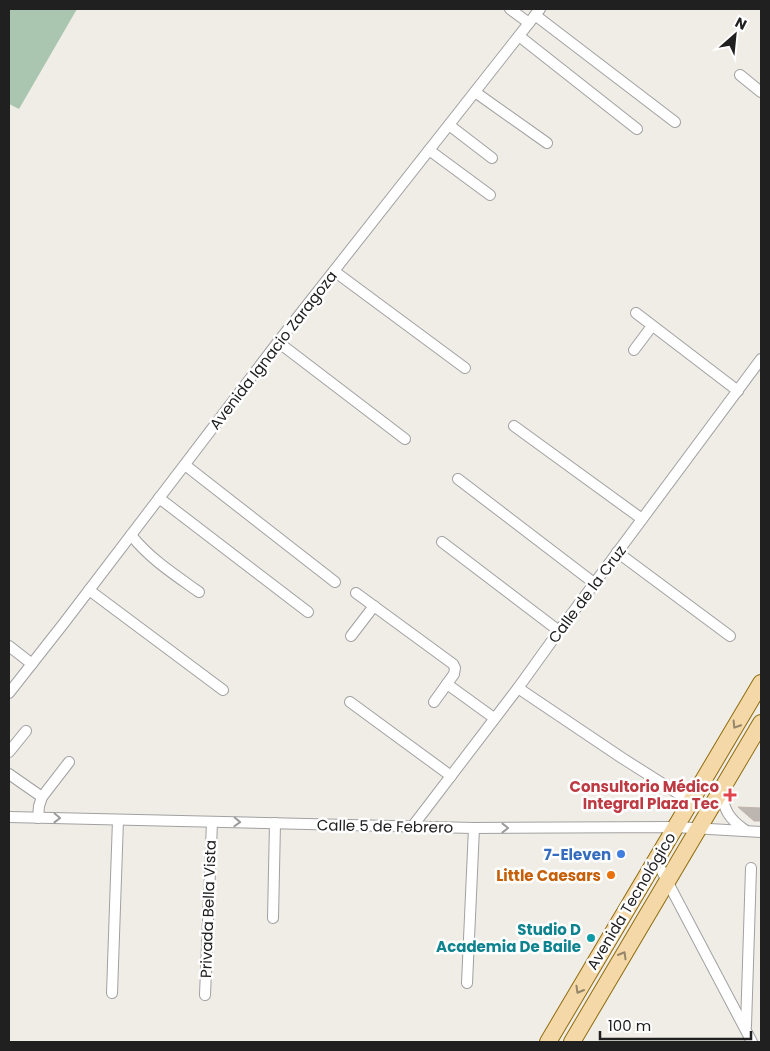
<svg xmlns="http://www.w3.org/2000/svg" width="770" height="1051" font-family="Poppins,sans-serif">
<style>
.cemetery{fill:#aac6b0}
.building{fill:#bdb6b0;stroke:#c0b5ab}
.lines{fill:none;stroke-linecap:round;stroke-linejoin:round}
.minor-casing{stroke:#a1a1a1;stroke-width:12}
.primary-casing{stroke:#8f6c0d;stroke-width:18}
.minor{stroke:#fff;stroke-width:10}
.primary{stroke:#f4d8a7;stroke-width:16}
.oneway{stroke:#95856a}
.oneway2{stroke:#9b9b9b}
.health-dot{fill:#e0444e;stroke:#fff;stroke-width:2}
.shop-dot{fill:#3f7fe0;stroke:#fff;stroke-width:2}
.food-dot{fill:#e8710a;stroke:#fff;stroke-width:2}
.culture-dot{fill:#0f9aa8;stroke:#fff;stroke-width:2}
.labels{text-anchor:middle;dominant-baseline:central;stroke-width:5;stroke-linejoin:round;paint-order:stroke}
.street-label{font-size:15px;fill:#202020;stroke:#fff}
.health-label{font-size:15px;font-weight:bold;fill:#be3a42;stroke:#fff;text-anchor:end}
.shop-label{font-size:15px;font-weight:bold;fill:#366cbe;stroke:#fff;text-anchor:end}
.food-label{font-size:15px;font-weight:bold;fill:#c56008;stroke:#fff;text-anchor:end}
.culture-label{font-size:15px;font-weight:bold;fill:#0d838f;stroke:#fff;text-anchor:end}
</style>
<rect width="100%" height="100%" fill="#f0ede7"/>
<path class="cemetery" d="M9,9H77L19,109L9,104Z"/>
<path class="building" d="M738,807L761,808V821H754Z"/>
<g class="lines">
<defs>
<g id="minor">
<path d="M510,9L529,23"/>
<path d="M535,15L675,122"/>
<path d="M519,36L637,129"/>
<path d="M740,75L761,92"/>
<path d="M475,92L547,143"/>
<path d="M449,125L492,158"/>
<path d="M429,150L490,195"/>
<path d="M334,271L465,368"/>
<path d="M636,313L738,391"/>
<path d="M278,342L405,439"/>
<path d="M634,350L652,326"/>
<path d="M514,426L642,519"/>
<path d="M185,465L335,582"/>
<path d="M458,479L594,583"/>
<path d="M159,498L308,612"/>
<path d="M131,535C150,559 175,575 199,592"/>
<path d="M442,542L559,631"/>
<path d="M617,552L730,636"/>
<path d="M89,590L223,690"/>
<path d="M356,593L453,664L455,668L454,674L434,702"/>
<path d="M351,636L374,606"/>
<path d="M9,646L32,664"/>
<path d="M447,684L494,718"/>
<path d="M518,688L622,758L690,801"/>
<path d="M9,693L64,623L278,342L540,9"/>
<path d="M350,702L451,776"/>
<path d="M9,752L26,731"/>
<path d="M9,774L42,797"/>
<path d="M721,791C724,810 729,819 745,830"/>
<path d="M9,817L474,828L675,827L761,832"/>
<path d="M38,818L39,806L42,797L69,762"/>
<path d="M412,827L518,688L559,631L761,359"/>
<path d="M656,860L752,1042"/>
<path d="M273,918L275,823"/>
<path d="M467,983L474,828"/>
<path d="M112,993L118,820"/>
<path d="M205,995L212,822"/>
<path d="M746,1026L751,868"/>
</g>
<g id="primary">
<path d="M548,1042L761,683"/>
<path d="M572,1042L761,723"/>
</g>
</defs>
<use href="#minor" class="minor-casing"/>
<use href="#primary" class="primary-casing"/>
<use href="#minor" class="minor"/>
<use href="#primary" class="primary"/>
</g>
<defs><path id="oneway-chevron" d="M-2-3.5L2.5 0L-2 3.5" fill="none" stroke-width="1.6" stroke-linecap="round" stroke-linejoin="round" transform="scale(1.25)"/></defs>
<g class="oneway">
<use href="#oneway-chevron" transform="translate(736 725) rotate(122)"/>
<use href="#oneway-chevron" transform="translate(623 955) rotate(-60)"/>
<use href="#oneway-chevron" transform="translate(579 990) rotate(120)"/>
</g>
<g class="oneway2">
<use href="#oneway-chevron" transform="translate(57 818) rotate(1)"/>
<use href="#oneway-chevron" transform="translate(237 822) rotate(2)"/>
<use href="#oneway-chevron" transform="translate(505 828)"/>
</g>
<path class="health-dot" d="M727.5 787.5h5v5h5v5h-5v5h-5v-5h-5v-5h5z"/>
<circle class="shop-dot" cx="621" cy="854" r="5"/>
<circle class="food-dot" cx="611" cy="875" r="5"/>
<circle class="culture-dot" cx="591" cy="938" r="5"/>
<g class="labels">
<g class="street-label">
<text transform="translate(273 350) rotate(-52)">Avenida Ignacio Zaragoza</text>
<text transform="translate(587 594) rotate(-53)">Calle de la Cruz</text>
<text transform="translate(385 826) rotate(1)">Calle 5 de Febrero</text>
<text transform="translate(631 901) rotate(-59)">Avenida Tecnológico</text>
<text transform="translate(208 909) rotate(-88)">Privada Bella Vista</text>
</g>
<g class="health-label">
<text x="719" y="786">Consultorio Médico<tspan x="719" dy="17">Integral Plaza Tec</tspan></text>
</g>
<g class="shop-label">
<text x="611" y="854">7-Eleven</text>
</g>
<g class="food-label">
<text x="601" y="875">Little Caesars</text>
</g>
<g class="culture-label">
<text x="581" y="929">Studio D<tspan x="581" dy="17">Academia De Baile</tspan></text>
</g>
</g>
<rect width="770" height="1051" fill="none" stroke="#202020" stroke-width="20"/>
<g transform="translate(735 35) rotate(27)" stroke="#ffffff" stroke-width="4" paint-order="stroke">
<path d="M0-4L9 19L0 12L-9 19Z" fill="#202020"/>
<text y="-8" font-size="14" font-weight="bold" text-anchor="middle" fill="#202020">N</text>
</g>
<path d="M600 1031v8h151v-8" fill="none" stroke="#202020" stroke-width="2.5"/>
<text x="608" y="1031" font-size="15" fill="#202020" stroke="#ffffff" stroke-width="4" paint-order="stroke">100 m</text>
</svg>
